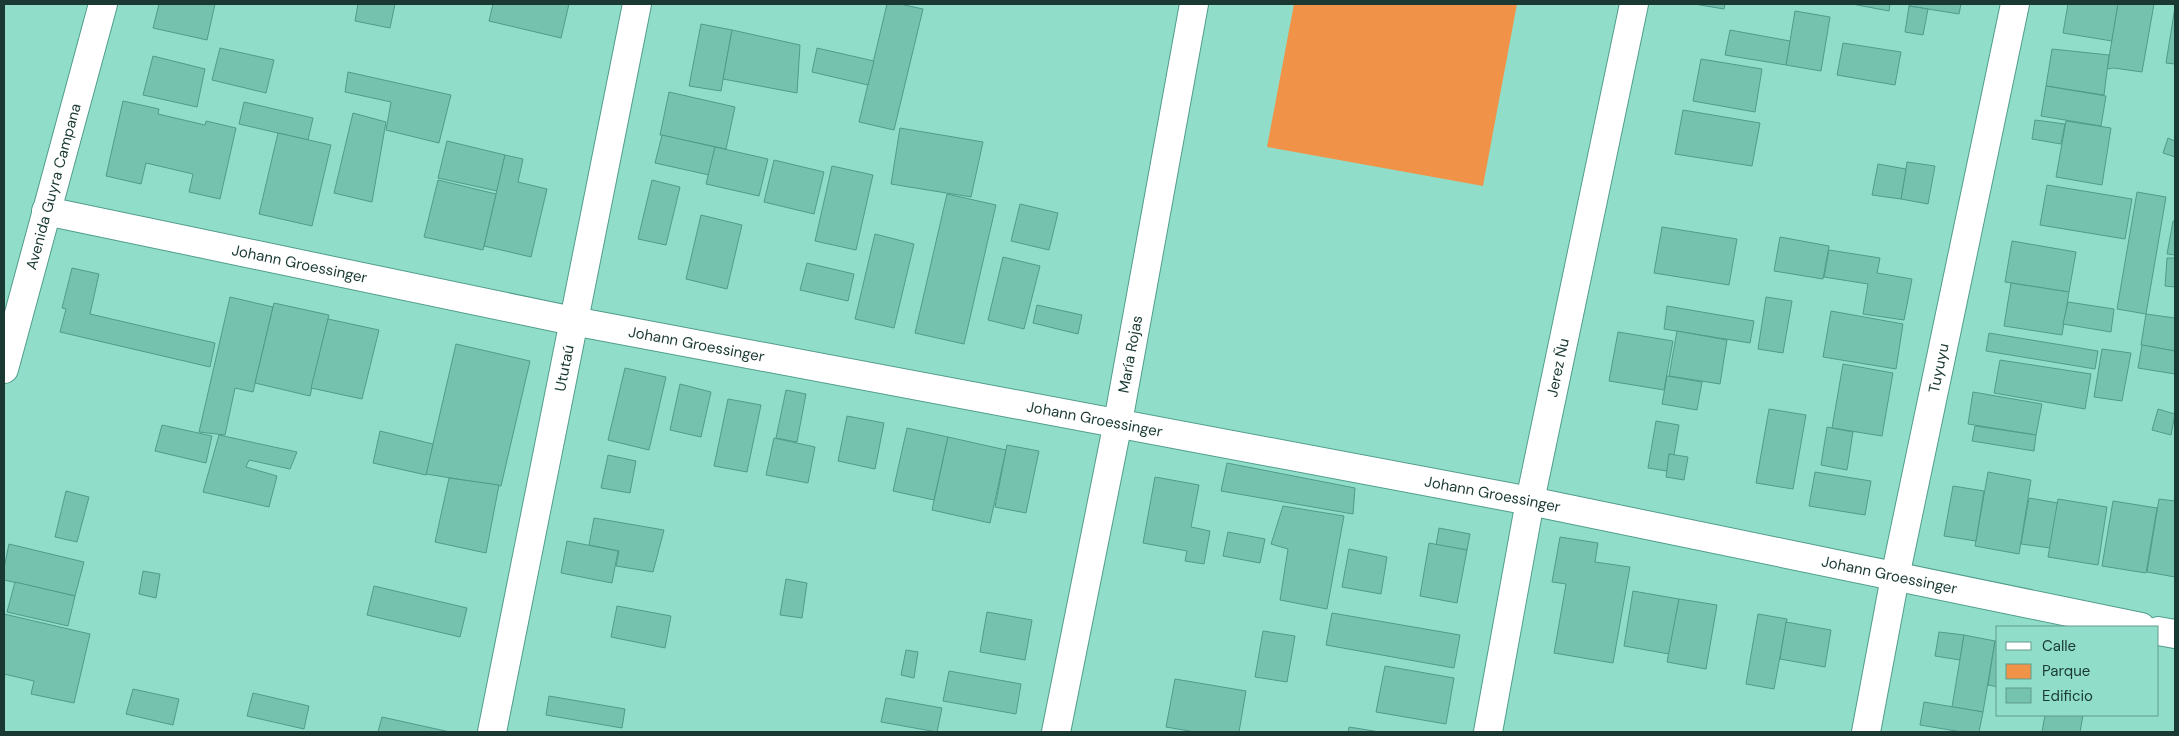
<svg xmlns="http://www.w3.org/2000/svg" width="2179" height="736" font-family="'DM Sans',sans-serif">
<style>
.green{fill:#f09349}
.building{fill:#75c2af;stroke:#509c8b}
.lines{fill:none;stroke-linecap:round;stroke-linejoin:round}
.minor-casing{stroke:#519d8c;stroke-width:30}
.minor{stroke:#fff;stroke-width:28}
.labels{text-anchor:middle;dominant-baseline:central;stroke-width:4;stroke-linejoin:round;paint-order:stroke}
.street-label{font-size:15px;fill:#193932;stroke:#90deca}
</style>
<rect width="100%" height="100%" fill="#90deca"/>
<path class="green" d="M1294,4H1517L1483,186L1267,147Z"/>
<g class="building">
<path d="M159,4H215L207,40L153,28Z"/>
<path d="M358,4H395L390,28L355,21Z"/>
<path d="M493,4H569L561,38L489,21Z"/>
<path d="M887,4H900L923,9L894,130L859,122Z"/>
<path d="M1694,4H1725L1724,9Z"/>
<path d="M1852,4H1890L1889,11Z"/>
<path d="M1910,4H1961L1959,14L1909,6Z"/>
<path d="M2068,4H2118L2112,41L2063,33Z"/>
<path d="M2118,4H2154L2142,72L2114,68L2107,69Z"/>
<path d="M1909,6L1928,9L1923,35L1905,32Z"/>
<path d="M2175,7V64L2166,63Z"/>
<path d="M1795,11L1830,17L1821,71L1786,65Z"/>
<path d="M701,24L732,30L721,91L689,86Z"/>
<path d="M732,30L800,45L797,93L723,79Z"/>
<path d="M1730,30L1790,41L1786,65L1725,55Z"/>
<path d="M1843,43L1901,52L1895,85L1837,75Z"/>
<path d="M220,48L274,60L266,93L212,80Z"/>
<path d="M817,48L874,61L868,85L812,72Z"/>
<path d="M2052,49L2109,55L2104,95L2046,86Z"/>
<path d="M153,56L205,69L197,107L143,95Z"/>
<path d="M1701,59L1762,69L1755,112L1693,101Z"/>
<path d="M348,72L451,95L439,143L386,130L391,102L345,92Z"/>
<path d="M2046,86L2106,96L2101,126L2041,116Z"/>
<path d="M669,92L735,107L726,149L660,135Z"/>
<path d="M123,101L159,109L158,114L205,125L206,121L236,128L220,199L189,192L193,174L146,163L141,184L106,176Z"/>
<path d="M244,102L313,118L308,140L239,124Z"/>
<path d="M1683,110L1760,123L1752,166L1675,154Z"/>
<path d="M353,113L386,122L372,202L334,193Z"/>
<path d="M2035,120L2065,124L2061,144L2032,139Z"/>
<path d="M2066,121L2111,128L2102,185L2056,177Z"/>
<path d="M900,128L983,142L971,197L891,184Z"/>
<path d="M278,133L331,145L312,226L259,214Z"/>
<path d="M662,135L715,147L709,175L655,163Z"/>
<path d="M2168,138L2175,141V157L2163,153Z"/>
<path d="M447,141L505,155L497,191L438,178Z"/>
<path d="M715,147L768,159L759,196L706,184Z"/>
<path d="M505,155L523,159L518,182L547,189L531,257L484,246Z"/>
<path d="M774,160L824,172L814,214L764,202Z"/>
<path d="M1907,162L1935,166L1928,204L1901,199Z"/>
<path d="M1878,164L1906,169L1901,199L1872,195Z"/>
<path d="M832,166L873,175L856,250L815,241Z"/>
<path d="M438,180L496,194L483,250L424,237Z"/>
<path d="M652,180L680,187L666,245L638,239Z"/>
<path d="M2047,185L2132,199L2125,239L2040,225Z"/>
<path d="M2137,192L2166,197L2146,314L2117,309Z"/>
<path d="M947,194L996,205L964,344L915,333Z"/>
<path d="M1020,204L1058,213L1049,250L1011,241Z"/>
<path d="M701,215L742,225L727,289L686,279Z"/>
<path d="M2173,221H2175V255L2167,254Z"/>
<path d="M1662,227L1737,239L1729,285L1654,273Z"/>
<path d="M875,234L914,244L894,328L855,319Z"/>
<path d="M1780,237L1829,246L1823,279L1774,271Z"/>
<path d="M2012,241L2076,252L2069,292L2005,282Z"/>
<path d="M1829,250L1880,258L1877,273L1912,279L1904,320L1863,314L1868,284L1824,277Z"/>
<path d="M1003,257L1040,266L1024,329L988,320Z"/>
<path d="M2167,258H2175V287L2165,286Z"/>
<path d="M807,263L854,274L848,301L800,290Z"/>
<path d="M72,268L99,274L90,314L215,343L210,367L60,332L66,309L62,308Z"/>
<path d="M2011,283L2069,292L2062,335L2004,326Z"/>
<path d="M230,297L273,307L253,392L235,388L225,435L199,432Z"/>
<path d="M1766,297L1792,301L1783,353L1758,349Z"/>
<path d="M2068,302L2114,309L2111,332L2063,324Z"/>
<path d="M274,303L329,315L310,396L255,383Z"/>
<path d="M1037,305L1082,315L1078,334L1033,323Z"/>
<path d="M1667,306L1754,321L1750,343L1664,329Z"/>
<path d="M1831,311L1903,324L1896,369L1823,357Z"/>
<path d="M2146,314L2175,318V351L2141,345Z"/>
<path d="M328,319L379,330L362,399L311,388Z"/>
<path d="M1677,331L1727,340L1720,384L1669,376Z"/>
<path d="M1618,332L1673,341L1664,390L1609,381Z"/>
<path d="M1989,333L2098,351L2095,369L1986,351Z"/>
<path d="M456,344L530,361L501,486L426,474Z"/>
<path d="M2142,345L2175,351V374L2138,368Z"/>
<path d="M2102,349L2131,353L2122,401L2094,397Z"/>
<path d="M2000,360L2091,374L2085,409L1994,393Z"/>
<path d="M1843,364L1893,373L1882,436L1832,428Z"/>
<path d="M625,368L666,377L649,450L608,440Z"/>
<path d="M1667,376L1702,382L1697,410L1662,404Z"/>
<path d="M680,384L711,392L701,437L670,430Z"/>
<path d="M786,390L806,394L797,442L776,438Z"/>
<path d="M1973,392L2042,404L2036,435L1968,424Z"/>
<path d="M728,399L761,405L747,472L714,466Z"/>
<path d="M1769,409L1806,415L1793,489L1756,483Z"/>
<path d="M2158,409L2175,414L2171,435L2152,430Z"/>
<path d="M847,416L884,423L875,469L838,461Z"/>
<path d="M1656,421L1679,425L1674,455L1669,454L1667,471L1648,468Z"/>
<path d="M162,425L212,436L206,463L155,451Z"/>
<path d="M1975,426L2036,435L2034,451L1972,441Z"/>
<path d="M1827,427L1853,432L1847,470L1821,465Z"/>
<path d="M907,428L948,437L934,500L893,491Z"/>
<path d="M380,431L433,444L426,475L373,463Z"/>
<path d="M219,435L297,452L290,469L249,460L246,467L277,476L269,507L203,492Z"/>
<path d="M948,437L1006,450L990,523L932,510Z"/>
<path d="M774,438L815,447L808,483L766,475Z"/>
<path d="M1007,445L1039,451L1026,513L995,507Z"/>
<path d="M1669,454L1688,457L1684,480L1666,477Z"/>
<path d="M608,455L636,461L630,493L601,488Z"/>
<path d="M1227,463L1355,488L1353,514L1221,491Z"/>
<path d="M1815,472L1871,481L1865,515L1809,506Z"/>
<path d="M1988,472L2031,480L2019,554L1975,546Z"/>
<path d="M1155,477L1199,485L1191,527L1210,531L1204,564L1185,561L1187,551L1143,543Z"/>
<path d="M449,478L499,485L486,553L435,542Z"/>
<path d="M1953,486L1984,491L1976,541L1944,536Z"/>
<path d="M66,491L89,497L77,542L55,537Z"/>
<path d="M2029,498L2058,503L2050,548L2021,544Z"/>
<path d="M2058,499L2107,507L2098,565L2048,557Z"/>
<path d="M2159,499L2175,501V577L2147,572Z"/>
<path d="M2113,501L2157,508L2146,573L2102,566Z"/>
<path d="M1283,506L1344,516L1327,609L1280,600L1288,549L1271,544Z"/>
<path d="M594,518L664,530L653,572L616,566L619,551L589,545Z"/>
<path d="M1439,528L1470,534L1467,550L1436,545Z"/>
<path d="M1228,532L1265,539L1260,563L1223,556Z"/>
<path d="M1560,537L1598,543L1595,562L1630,567L1613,663L1554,653L1566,584L1552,582Z"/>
<path d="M567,541L618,551L612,583L561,573Z"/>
<path d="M1429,543L1467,550L1457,603L1420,596Z"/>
<path d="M9,544L84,562L75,596L4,580V568Z"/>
<path d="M1349,549L1387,557L1381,594L1342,587Z"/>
<path d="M143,571L160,574L156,598L139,594Z"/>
<path d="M786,579L807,583L802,618L780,615Z"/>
<path d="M15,582L75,596L68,626L7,612Z"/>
<path d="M374,586L467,608L460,637L367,615Z"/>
<path d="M1633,591L1679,599L1669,654L1624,646Z"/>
<path d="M1679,599L1717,605L1706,669L1667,662Z"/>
<path d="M617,606L671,616L665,648L611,637Z"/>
<path d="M987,612L1032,620L1025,660L980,652Z"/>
<path d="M1332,613L1460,635L1454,668L1326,645Z"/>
<path d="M4,614L90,634L74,703L31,694L34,681L4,674Z"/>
<path d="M1758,614L1787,619L1774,689L1746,684Z"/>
<path d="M1786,622L1831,630L1825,667L1780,659Z"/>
<path d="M1263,631L1295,636L1287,682L1255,677Z"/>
<path d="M1939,632L1964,635L1960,660L1935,656Z"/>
<path d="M1964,635L1995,641L1983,712L1952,707Z"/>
<path d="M1995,641H1998V687L1988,685Z"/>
<path d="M906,650L918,652L914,678L901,675Z"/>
<path d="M1385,666L1454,678L1446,724L1376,712Z"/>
<path d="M949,671L1021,684L1016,714L943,701Z"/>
<path d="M1175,679L1246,691L1239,732H1195L1166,727Z"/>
<path d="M133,689L179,699L173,725L126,714Z"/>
<path d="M253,693L309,706L304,729L247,716Z"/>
<path d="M549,696L625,709L622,728L546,715Z"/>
<path d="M886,698L942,708L937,732L881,722Z"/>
<path d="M1924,702L1983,712L1979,732H1962L1920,725Z"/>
<path d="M2045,715H2083L2080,732H2042Z"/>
<path d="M382,717L450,732H378Z"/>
<path d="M1349,727L1380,732H1348Z"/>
</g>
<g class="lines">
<defs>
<g id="minor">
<path id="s1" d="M46,211L573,321L1530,501L2141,627"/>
<path id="s2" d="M4,369L103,4"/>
<path d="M2158,631L2175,634"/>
<path id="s3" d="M492,732L637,4"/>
<path id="s4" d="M1056,732L1118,422L1194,4"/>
<path id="s5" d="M1488,732L1530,501L1634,4"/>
<path id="s6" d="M1866,732L1895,577L2015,4"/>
</g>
</defs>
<use href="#minor" class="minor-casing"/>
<use href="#minor" class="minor"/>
</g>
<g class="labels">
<g class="street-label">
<text stroke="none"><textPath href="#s2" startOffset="189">Avenida Guyra Campana</textPath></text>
<text stroke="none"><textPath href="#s1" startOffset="259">Johann Groessinger</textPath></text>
<text stroke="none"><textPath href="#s1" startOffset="664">Johann Groessinger</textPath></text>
<text stroke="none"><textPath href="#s4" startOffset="385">María Rojas</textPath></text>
<text stroke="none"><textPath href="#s5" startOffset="371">Jerez Ñu</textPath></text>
<text stroke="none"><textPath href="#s3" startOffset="371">Ututaú</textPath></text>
<text stroke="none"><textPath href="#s6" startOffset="371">Tuyuyu</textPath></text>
<text stroke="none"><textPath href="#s1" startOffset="1069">Johann Groessinger</textPath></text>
<text stroke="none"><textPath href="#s1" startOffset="1474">Johann Groessinger</textPath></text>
<text stroke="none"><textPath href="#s1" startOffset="1879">Johann Groessinger</textPath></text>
</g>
</g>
<rect width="2179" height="736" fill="none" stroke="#193932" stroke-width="10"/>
<rect x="1996" y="626" width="162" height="90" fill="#90deca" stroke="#609c8d"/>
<rect x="2006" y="642" width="25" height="8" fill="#ffffff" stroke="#609c8d"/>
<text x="2042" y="651" font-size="15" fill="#193932">Calle</text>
<rect x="2006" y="664" width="25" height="15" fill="#f09349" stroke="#609c8d"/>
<text x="2042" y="676" font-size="15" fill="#193932">Parque</text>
<rect x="2006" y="688" width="25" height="15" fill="#75c2af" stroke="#609c8d"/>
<text x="2042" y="701" font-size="15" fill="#193932">Edificio</text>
</svg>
